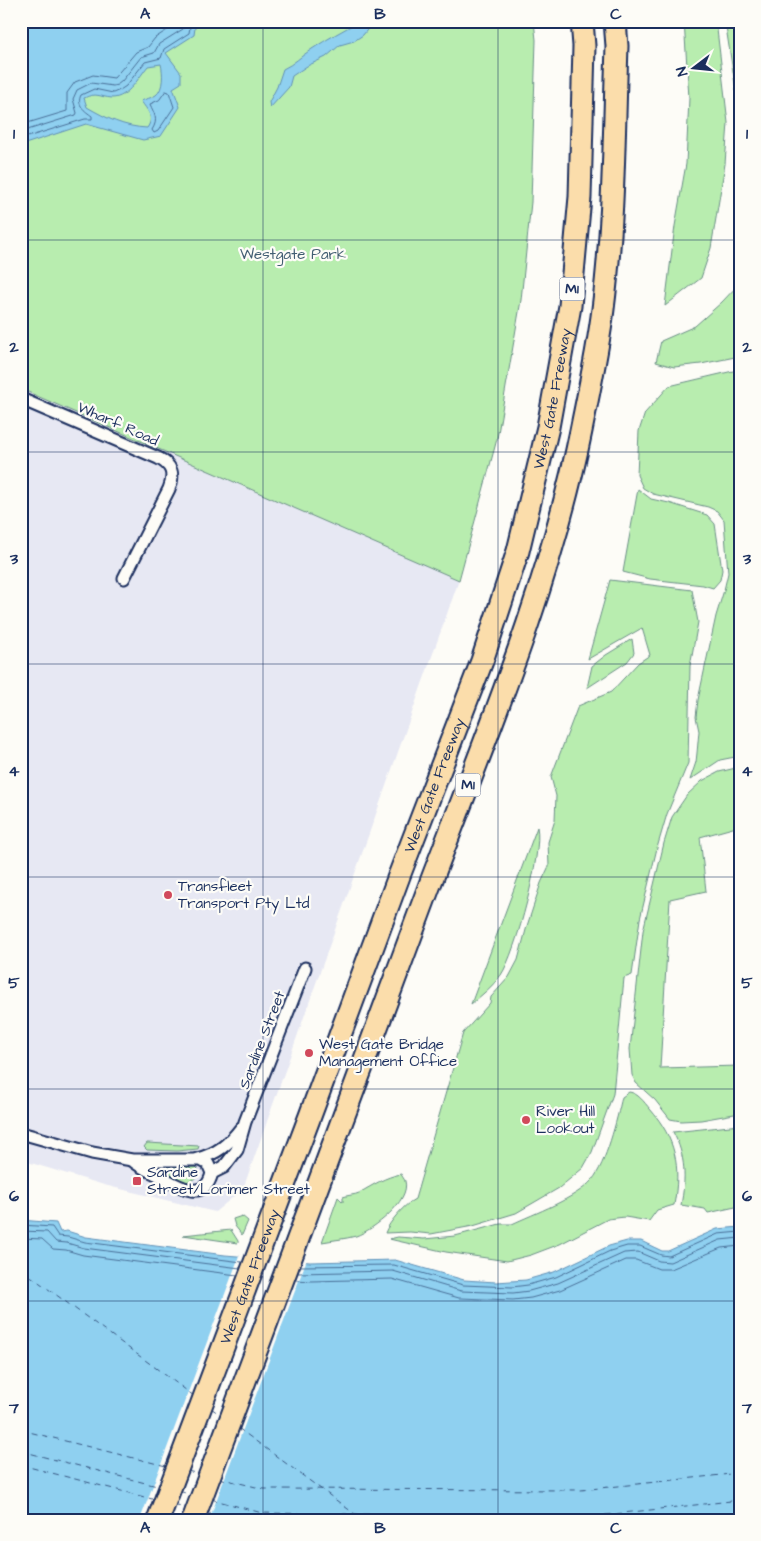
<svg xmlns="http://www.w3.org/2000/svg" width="761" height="1541" font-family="'Architects Daughter',sans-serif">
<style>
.built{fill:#e7e8f3}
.green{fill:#b8edaf;stroke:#6a8e86}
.water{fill:#8fd0f0;stroke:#6190b6;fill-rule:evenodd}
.pier{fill:#fdfcf7}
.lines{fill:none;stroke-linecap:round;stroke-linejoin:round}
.shore{stroke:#496f98;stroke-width:1}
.ferry{stroke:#385782;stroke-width:1;stroke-dasharray:6 5;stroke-linecap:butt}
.street-casing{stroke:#1b2f5e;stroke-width:15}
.highway-casing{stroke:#1b2f5e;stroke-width:25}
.street{stroke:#fdfcf7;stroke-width:11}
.highway{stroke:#fbddab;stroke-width:21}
.grid{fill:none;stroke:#1b2f5e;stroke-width:1;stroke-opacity:0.55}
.poi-dot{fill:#d1495b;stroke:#fdfcf7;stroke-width:2}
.labels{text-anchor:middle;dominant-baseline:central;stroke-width:4.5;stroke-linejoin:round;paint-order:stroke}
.shield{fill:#fdfcf7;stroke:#5f6c8c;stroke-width:1}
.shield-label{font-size:14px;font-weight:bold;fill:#1b2f5e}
.park-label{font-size:15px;fill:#425e72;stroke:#fdfcf7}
.street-label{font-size:15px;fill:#1b2f5e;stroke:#fdfcf7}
.poi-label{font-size:15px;fill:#1b2f5e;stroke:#fdfcf7;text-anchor:start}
.neatline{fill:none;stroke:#1b2f5e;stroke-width:2}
.grid-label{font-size:16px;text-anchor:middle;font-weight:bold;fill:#1b2f5e}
</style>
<rect width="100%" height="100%" fill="#fdfcf7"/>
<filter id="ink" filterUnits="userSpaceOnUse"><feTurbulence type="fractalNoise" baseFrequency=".02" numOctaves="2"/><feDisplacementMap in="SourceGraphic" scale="10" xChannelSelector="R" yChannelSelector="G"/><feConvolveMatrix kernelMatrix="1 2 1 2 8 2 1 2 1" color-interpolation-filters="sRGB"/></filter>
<g filter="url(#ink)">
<path class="built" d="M21,382L459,580L243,1189L215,1212L104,1185L21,1160Z"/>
<g class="green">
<path d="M21,21H534L536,40L531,202L521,300L497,439L459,580L21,389Z"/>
<path d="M684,21H716L728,123L725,164L711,248L701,278L665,306L675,226L686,164L689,98Z"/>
<path d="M725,21H740V172L738,169L739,110Z"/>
<path d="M740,283V356L701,364L674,367L656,362L661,341L695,326L722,302Z"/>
<path d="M733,371H740V756L720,760L690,780L696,762L697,753L699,731L696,717L698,700L716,616L724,590L728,573L724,520L717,511L708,507L653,494L643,488L637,475L639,431L645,413L669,386Z"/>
<path d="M638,489L651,499L669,503L707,515L715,524L722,570L720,580L713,588L703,585L650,579L623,572Z"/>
<path d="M610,580L692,590L698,622L690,666L688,763L667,814L657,848L640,919L632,975L624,978L613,1094L592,1152L583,1168L559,1188L516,1213L473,1226L431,1234L410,1232L385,1233C389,1222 405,1204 415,1199L463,1033L490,1003L491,997L509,977L518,960L527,926L541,883L549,866L548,842L555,820L556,796L551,777L578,706L611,692L638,663L650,655L642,628L588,659Z"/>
<path d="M632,639L634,653L627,662L587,688L592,666L606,655Z"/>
<path d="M740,767V826L700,837L706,891L670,899L660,1068L740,1066V1113L701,1120L681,1121L670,1119L655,1100L636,1083L632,1075L630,1049L643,931L664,843L672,817L687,795L702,781L719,772Z"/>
<path d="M537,827C543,851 516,953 501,975C493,986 482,995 471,1004Z"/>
<path d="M629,1092C638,1093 644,1102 650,1109C676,1139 681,1166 674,1205L657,1210L649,1221L625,1217L608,1219L560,1244L531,1255L507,1261L446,1252L389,1239L398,1237L424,1239L455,1236L500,1224H512C533,1214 577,1198 592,1180C606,1164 617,1119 622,1097Z"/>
<path d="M740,1125V1206L708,1213L705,1209L681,1205C686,1179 686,1156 673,1132Z"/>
<path d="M147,1143H148L199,1146L198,1149L177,1151L147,1150L144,1147Z"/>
<path d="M149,1165L196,1167L198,1169L199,1173L196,1178L185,1183Z"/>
<path d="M401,1174C401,1175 405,1180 405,1181C411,1201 373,1230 356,1236C345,1239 333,1240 322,1242L338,1197L343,1202V1197C348,1195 355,1195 359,1193C373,1185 385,1177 401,1174Z"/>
<path d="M242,1216L248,1221L242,1235L235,1226L233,1219Z"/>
<path d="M231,1230L238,1241V1243L183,1235Z"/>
</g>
<g class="water">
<path d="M21,21H196L194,35L166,53L181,73V83L173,88L180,107L161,136L143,140L86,124L25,144H21ZM161,64C163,72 164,89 156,95C152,98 145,99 141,101C147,110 155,117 147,128C124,127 106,118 87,107L84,98C97,92 99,97 112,98C128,98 139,77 148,66Z"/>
<path d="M360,21H374L363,35L354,41L340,45L326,57L307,66L292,76L289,87L270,108L269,102L277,87L283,69C294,64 301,56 312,49C327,39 343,30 360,21Z"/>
<path d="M21,1220L56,1223L60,1232L67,1231L86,1237L225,1255L310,1262L395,1260L464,1280L496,1282L526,1280L554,1272L609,1246L627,1241H641L662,1251H668L717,1229L740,1227V1520H21Z"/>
</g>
<path class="pier" d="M240,1254L307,1259L209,1520H140Z"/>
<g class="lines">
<g class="shore">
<path d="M166,91L169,92L174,107L158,131L154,133L152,130C159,119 154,114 150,104L159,100Z"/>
<path d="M21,125L67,111V93L75,82L93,75L114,78L136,52L148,47L155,38L175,25L177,21"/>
<path d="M21,132L76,115L77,113L73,99L77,90L91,83L113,86L117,85L122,81L141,57L154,53L159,44L183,29L184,21"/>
<path d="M21,139L85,119H92V116C85,111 76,105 81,95L94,89L113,93L120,90L126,86L145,62L161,58L164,49L189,33L191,21"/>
<path d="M21,1225L52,1227L58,1236L68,1237L85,1242L242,1262"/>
<path d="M21,1231L47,1232L56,1242L67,1243L84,1248L240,1268"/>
<path d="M21,1238L42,1239L53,1249L66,1250L83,1255L237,1275"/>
<path d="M301,1266L394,1265L463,1285L512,1287L528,1285L556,1277L610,1251L627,1246H640L661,1255L669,1256L718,1234L740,1232"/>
<path d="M298,1273L393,1271L461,1291L513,1293L529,1291L558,1283L624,1253L638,1252L659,1261L670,1262L720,1240L740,1238"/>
<path d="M296,1280L311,1281L392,1279L459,1298L513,1300L531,1298L560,1290L626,1260H636L659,1269H671L721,1248L740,1246"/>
</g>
<g class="ferry">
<path d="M21,1269L194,1396"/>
<path d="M211,1408L222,1416"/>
<path d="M238,1428L363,1520"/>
<path d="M21,1430L166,1466"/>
<path d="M21,1451L161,1487"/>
<path d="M21,1465L156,1500"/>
<path d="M187,1471L200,1474"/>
<path d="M219,1478L264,1489L581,1490L740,1473"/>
<path d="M179,1491L192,1495"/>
<path d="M211,1499L262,1513L587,1517L740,1500"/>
<path d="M174,1504L187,1508"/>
<path d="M205,1512L234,1520"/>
<path d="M21,1520H22"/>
</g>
<defs>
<g id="street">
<path d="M21,399L158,458C172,465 175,474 169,489L124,578"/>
<path d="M21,1133L92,1153L132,1160H201L208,1164L212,1173C204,1206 173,1183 156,1174C148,1170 140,1167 132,1160"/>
<path d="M197,1159C217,1154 229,1144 241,1128"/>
<path d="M212,1173L224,1167L237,1150L245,1122L305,968"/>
</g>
<g id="highway">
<path id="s1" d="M158,1520L310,1116L399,876L482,661L518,551L548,427L570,306L580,197L584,46L582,21"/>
<path d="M193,1520C273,1309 350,1098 429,887C486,737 549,589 581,431C589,391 598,350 603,309C614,222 614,134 617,46L615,21"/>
</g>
</defs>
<use href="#street" class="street-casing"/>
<use href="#highway" class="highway-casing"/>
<use href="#street" class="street"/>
<use href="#highway" class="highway"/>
</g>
</g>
<path class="grid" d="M263,21V1520M498,21V1520M21,240H740M21,452H740M21,664H740M21,877H740M21,1089H740M21,1301H740"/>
<g class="poi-dot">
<circle cx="168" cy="895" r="5"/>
<circle cx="309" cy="1053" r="5"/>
<circle cx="526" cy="1120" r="5"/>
<rect x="132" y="1176" width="10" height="10" rx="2.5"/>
</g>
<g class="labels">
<g class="shield">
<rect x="559.5" y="277.5" width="25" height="23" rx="4"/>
<rect x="455.5" y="773.5" width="25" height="23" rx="4"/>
</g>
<g class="shield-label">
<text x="572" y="289">M1</text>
<text x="468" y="785">M1</text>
</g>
<g class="park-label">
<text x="293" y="254">Westgate Park</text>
</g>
<g class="street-label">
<text stroke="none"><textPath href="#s1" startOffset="1190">West Gate Freeway</textPath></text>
<text transform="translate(118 424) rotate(24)">Wharf Road</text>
<text stroke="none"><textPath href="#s1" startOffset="785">West Gate Freeway</textPath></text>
<text transform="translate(262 1040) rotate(-69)">Sardine Street</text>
<text stroke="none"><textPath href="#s1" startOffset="260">West Gate Freeway</textPath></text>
</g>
<g class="poi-label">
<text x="178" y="886">Transfleet<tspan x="178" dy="17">Transport Pty Ltd</tspan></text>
<text x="319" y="1044">West Gate Bridge<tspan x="319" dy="17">Management Office</tspan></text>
<text x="536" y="1111">River Hill<tspan x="536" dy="17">Lookout</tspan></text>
<text x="147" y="1172">Sardine<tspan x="147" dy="17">Street/Lorimer Street</tspan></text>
</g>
</g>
<rect width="761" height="1541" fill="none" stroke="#fdfcf7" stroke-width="55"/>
<g transform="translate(694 68) rotate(254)" stroke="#fdfcf7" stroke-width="4" paint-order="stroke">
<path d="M0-4L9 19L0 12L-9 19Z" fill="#1b2f5e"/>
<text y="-8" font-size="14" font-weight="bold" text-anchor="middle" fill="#1b2f5e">N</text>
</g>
<rect x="28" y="28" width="706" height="1486" class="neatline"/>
<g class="grid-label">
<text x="145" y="19">A</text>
<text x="380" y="19">B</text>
<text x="616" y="19">C</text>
<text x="14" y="139">1</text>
<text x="747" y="139">1</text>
<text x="14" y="352">2</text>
<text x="747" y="352">2</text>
<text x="14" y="564">3</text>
<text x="747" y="564">3</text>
<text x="14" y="776">4</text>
<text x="747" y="776">4</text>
<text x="14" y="988">5</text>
<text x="747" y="988">5</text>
<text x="14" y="1201">6</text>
<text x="747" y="1201">6</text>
<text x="14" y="1413">7</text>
<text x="747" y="1413">7</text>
<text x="145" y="1533">A</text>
<text x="380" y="1533">B</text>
<text x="616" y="1533">C</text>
</g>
</svg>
